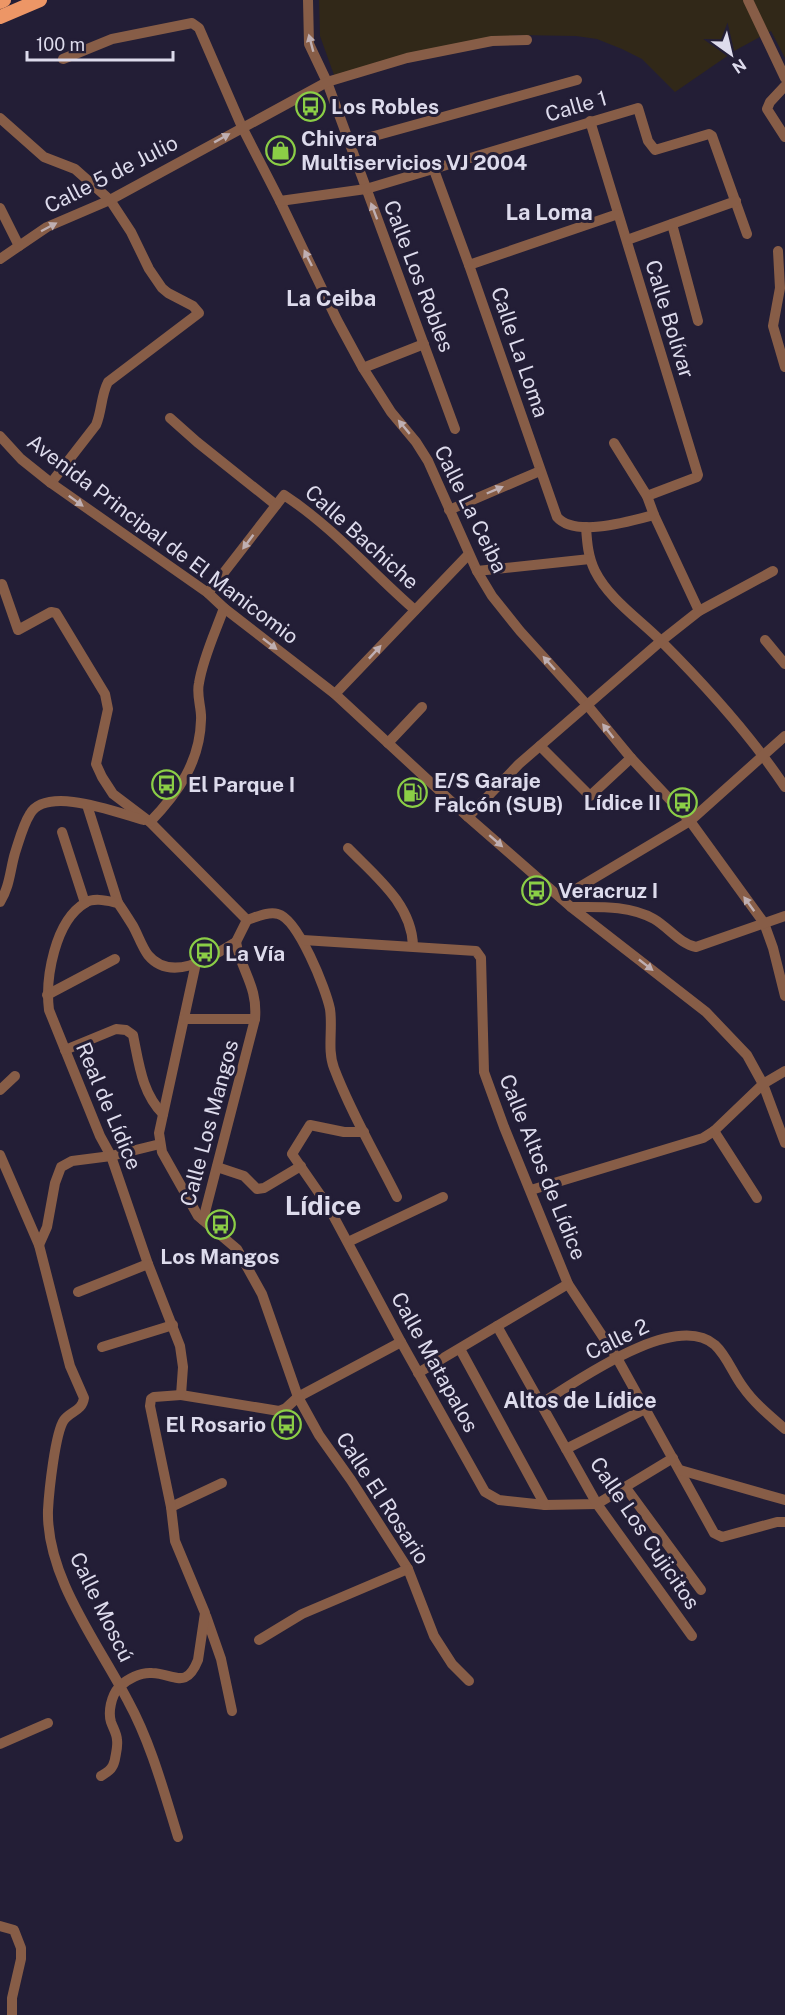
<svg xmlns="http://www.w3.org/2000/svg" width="785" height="2015" font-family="'Public Sans',sans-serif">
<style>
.commercial{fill:#312818}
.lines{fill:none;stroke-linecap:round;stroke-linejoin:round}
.minor{stroke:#875d47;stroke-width:10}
.major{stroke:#ed9666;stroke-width:14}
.oneway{fill:#bfafb2}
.labels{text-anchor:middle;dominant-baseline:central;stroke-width:6;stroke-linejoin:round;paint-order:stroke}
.poi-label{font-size:21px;font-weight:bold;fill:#dddbec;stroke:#231e36;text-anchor:start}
.street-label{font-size:21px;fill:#dddbec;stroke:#231e36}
.neighbourhood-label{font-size:22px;font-weight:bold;fill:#dddbec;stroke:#231e36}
.district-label{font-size:27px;font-weight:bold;fill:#dddbec;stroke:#231e36}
</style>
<rect width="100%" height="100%" fill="#231e36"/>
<path class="commercial" d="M319,0H785V58L771,31L736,50L675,92L642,59L622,49L597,39L576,36L516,35L334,75L320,36Z"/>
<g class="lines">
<g class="minor">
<path d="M308,0L309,44L327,82L455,429"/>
<path d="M748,0L785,78"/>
<path d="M63,59L112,39L192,23L199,28L242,127L280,201L337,320L363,368L391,412L416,442L428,461L477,571L492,596L520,631L588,706L631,758L690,821L764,923L773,948L785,996"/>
<path d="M785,86L770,102L767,109L785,137"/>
<path d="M0,118L44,157L75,169L110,200L131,232L149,269L162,288L168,293L193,306L199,313L108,382C101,395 102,411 96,425L51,483"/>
<path d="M590,121L698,475L697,477L647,496"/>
<path d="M349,143L577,80"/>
<path d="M434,170L469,265L557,517C575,538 631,521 654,515"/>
<path d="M280,201L366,189L638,108L648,141L655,150L709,134L712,136L747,234"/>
<path d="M0,208L19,246"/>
<path d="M672,224L698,321"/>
<path d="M627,240L736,201"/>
<path d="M778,251L780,288L773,326L785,367"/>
<path d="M0,259L47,227L110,200L327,82L407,58L492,41L527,40"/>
<path d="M469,265L618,214"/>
<path d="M363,368L424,344"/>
<path d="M170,418L197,442L276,505"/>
<path d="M0,436L21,459L51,483L208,593L224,608L335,694L468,817L571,907L706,1012L747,1055L763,1084L785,1143"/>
<path d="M614,443L647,496L654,515L699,611"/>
<path d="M449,510L540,471"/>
<path d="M586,527C587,542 588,557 595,571C609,599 639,619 661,641C706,686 750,734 785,787"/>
<path d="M477,571L590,559"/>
<path d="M2,584L18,630L51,612L56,613L105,694L108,709L96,764L102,777L113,794L150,822L247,920"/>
<path d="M208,593L284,495C333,527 371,572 415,610"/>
<path d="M765,640L785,664"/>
<path d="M335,694L468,555"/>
<path d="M388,743L422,707"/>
<path d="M540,746L590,796L631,758"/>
<path d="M87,805L118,903"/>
<path d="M468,817L519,764L661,641L699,611L773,571"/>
<path d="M150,822C178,793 200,762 201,720C202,708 196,696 199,683C203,658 215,633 224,608"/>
<path d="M62,832L85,903"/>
<path d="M348,848C375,876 412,904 413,946"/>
<path d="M561,898L690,821L785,736"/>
<path d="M0,902C10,886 10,870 15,853C19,841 23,825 30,814C47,785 118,813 144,820"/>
<path d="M571,907C599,907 629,905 654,919C668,927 680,944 696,947L785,916"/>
<path d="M247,920C257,917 268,911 278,914C298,919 326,989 330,1009C333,1028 327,1050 334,1068C351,1113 376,1155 397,1197"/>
<path d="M303,940L476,951L481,958L484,1072L504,1127L568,1284L617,1358L714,1533L722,1537L777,1522H785"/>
<path d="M236,942C213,956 172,984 148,955C142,947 138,935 133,926C128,918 123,910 118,903C108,901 94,897 85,903C55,921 45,978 49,1010L100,1136L111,1156L148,1264L180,1346L183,1367L181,1395L279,1411L286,1408L298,1397L401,1342"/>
<path d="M236,942L247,920"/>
<path d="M196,963L159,1133L162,1152L198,1216L237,1249L262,1294L298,1397L319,1435L351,1480L408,1569L434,1636L452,1664L469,1681"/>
<path d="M47,995L115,959"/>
<path d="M184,1019H255"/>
<path d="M65,1050L116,1029L126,1030L133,1035C139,1064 142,1093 163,1114"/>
<path d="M0,1090L15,1076"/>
<path d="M714,1131L757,1198"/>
<path d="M364,1132H344L310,1125L292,1154L328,1206L401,1342L485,1492L499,1500L545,1505L597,1504L673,1458"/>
<path d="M0,1155L39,1245L70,1366L84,1398C82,1411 71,1411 64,1420C55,1433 49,1492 48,1510C46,1577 98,1643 128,1701C151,1743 164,1792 178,1837"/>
<path d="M217,1167L244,1176L257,1189L264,1188L301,1166"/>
<path d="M531,1190L703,1138L714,1131L763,1084L785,1071"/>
<path d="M203,1220L255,1019C258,986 241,971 236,942"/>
<path d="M348,1242L443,1197"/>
<path d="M39,1245L47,1227L55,1183L61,1167L72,1161L111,1156L160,1144"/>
<path d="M78,1292L148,1264"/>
<path d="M497,1326L597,1504L692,1636"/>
<path d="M102,1347L173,1325"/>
<path d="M460,1349L545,1505"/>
<path d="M418,1373L568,1284"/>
<path d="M540,1404C576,1382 675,1310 715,1345C727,1356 733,1374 743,1387C754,1403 770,1416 785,1429"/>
<path d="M566,1449L645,1409"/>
<path d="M680,1470L785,1500"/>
<path d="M626,1488L701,1590"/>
<path d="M171,1507L222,1483"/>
<path d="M206,1616L221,1659L232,1711"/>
<path d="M259,1640L302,1614L408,1569"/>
<path d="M0,1744L48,1723"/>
<path d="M101,1776C104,1774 110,1771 112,1767C113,1766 115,1760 115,1759C116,1753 118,1746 117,1740C117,1734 113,1728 111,1722C108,1712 111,1696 119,1687C127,1679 141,1672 152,1673C175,1674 186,1690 198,1660L205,1613L175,1541L171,1507L150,1406L151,1399L154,1397L181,1395"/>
<path d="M0,1926L14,1930L21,1948V1959L12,1998V2015"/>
</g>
<g class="major">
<path d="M0,2L4,0"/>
<path d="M0,17L40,0"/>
</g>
</g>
<defs><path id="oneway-solid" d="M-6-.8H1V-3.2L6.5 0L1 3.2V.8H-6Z" transform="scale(1.5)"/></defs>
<g class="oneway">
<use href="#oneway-solid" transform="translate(311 43) rotate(-105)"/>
<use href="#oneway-solid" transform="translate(222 138) rotate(-29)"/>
<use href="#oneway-solid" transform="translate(374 211) rotate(-111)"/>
<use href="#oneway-solid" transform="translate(49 227) rotate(-28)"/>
<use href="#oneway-solid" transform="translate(308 258) rotate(-116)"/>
<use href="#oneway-solid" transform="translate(404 427) rotate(-130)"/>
<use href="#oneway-solid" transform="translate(495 490) rotate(-23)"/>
<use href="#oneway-solid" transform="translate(76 501) rotate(36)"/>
<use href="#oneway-solid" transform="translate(248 542) rotate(127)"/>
<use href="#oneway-solid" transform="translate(270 644) rotate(38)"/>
<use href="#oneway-solid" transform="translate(375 652) rotate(-47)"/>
<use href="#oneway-solid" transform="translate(549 663) rotate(-132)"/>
<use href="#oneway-solid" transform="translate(608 731) rotate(-128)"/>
<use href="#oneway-solid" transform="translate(496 841) rotate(41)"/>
<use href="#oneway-solid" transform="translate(749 904) rotate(-126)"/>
<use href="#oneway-solid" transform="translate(646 965) rotate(38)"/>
</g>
<defs>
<symbol id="bus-ring" viewBox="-11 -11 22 22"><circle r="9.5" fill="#231e36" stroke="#8bce46" stroke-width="1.5"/><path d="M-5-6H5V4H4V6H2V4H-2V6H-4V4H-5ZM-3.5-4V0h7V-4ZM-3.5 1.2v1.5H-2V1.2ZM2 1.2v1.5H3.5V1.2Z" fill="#8bce46"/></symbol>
<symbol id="shop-ring" viewBox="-11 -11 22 22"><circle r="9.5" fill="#231e36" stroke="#8bce46" stroke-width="1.5"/><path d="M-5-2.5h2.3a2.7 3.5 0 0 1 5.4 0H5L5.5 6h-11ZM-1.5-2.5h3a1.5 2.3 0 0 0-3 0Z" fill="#8bce46"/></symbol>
<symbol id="fuel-ring" viewBox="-11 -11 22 22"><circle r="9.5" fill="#231e36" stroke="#8bce46" stroke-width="1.5"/><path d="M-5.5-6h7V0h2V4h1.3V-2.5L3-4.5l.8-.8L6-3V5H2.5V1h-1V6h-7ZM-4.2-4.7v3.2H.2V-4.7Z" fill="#8bce46"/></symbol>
</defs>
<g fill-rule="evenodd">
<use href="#bus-ring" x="294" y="90" width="33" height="33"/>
<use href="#shop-ring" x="264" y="134" width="33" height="33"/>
<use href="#bus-ring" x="150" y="768" width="33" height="33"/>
<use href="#fuel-ring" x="396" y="776" width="33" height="33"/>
<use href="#bus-ring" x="666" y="786" width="33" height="33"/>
<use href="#bus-ring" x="520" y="874" width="33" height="33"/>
<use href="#bus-ring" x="188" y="936" width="33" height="33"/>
<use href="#bus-ring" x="204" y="1208" width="33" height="33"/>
<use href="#bus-ring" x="270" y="1408" width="33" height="33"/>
</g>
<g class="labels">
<g class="poi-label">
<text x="331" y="106">Los Robles</text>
<text x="301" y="138">Chivera<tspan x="301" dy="24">Multiservicios VJ 2004</tspan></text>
<text x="434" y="780">E/S Garaje<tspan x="434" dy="24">Falcón (SUB)</tspan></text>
<text x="188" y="784">El Parque I</text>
<text x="661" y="802" text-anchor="end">Lídice II</text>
<text x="558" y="890">Veracruz I</text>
<text x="225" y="953">La Vía</text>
<text x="220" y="1256" text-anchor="middle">Los Mangos</text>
<text x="266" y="1424" text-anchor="end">El Rosario</text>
</g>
<g class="street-label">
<text transform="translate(576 106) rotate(-16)">Calle 1</text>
<text transform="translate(111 174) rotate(-27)">Calle 5 de Julio</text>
<text transform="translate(419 276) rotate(69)">Calle Los Robles</text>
<text transform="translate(670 319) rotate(73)">Calle Bolívar</text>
<text transform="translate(520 352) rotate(71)">Calle La Loma</text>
<text transform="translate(471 509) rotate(64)">Calle La Ceiba</text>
<text transform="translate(362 537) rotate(42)">Calle Bachiche</text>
<text transform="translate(163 539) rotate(37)">Avenida Principal de El Manicomio</text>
<text transform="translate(109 1106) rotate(67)">Real de Lídice</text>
<text transform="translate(209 1123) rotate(-75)">Calle Los Mangos</text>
<text transform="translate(543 1167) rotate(68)">Calle Altos de Lídice</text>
<text transform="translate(617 1339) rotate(-26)">Calle 2</text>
<text transform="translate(435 1362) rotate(61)">Calle Matapalos</text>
<text transform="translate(383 1498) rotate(57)">Calle El Rosario</text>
<text transform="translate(645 1533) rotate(56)">Calle Los Cujicitos</text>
<text transform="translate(102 1607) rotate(64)">Calle Moscú</text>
</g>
<g class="neighbourhood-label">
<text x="549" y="212">La Loma</text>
<text x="331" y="298">La Ceiba</text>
<text x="580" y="1400">Altos de Lídice</text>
</g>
<g class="district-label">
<text x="323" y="1205">Lídice</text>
</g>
</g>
<g transform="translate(731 54) rotate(146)" stroke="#231e36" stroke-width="4.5" paint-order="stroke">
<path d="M0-4.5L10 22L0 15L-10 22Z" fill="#dddbec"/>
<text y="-9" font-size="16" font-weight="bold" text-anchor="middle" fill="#dddbec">N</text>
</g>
<path d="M27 51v9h146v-9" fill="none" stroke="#dddbec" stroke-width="3"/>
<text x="36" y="51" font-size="18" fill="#dddbec" stroke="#231e36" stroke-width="4.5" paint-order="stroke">100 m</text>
</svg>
